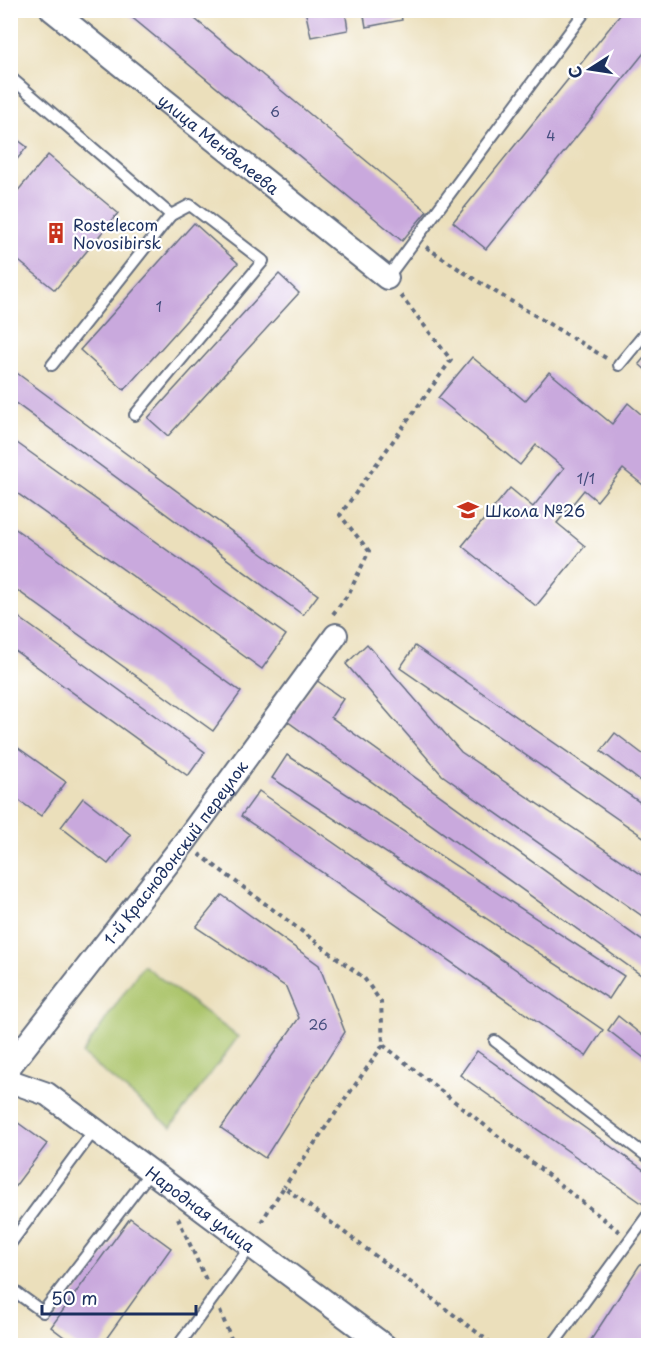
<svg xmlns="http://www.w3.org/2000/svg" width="659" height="1356" font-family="'Playpen Sans',sans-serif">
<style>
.green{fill:#abc46a;stroke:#637a64;stroke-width:1.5}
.building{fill:#c9a9dd}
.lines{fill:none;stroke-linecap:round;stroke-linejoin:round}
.service-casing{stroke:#646d7f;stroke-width:14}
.minor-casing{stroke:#646d7f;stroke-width:26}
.path{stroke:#646d7f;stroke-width:4;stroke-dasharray:4.5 4.5;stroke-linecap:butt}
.service{stroke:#fff;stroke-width:10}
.minor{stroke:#fff;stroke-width:22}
.labels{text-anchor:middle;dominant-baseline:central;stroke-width:4.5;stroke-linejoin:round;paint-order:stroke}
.number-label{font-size:14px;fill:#464e7e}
.street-label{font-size:16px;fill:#1b2f5e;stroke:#fff}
.poi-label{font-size:16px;fill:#1b2f5e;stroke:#fff;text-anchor:start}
</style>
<rect width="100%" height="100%" fill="#fff"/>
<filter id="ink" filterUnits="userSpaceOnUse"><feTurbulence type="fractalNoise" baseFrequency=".0167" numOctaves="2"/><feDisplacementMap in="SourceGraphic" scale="12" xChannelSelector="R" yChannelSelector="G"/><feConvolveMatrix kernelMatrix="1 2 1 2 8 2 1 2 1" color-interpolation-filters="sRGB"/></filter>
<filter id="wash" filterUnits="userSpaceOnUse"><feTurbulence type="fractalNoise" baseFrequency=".008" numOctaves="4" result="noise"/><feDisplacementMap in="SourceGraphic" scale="24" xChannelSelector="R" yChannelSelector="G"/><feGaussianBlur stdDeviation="1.35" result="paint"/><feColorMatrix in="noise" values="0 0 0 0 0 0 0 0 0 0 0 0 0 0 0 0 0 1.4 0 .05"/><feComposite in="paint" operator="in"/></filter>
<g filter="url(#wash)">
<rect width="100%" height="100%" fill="#ebdfbb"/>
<path class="green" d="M143,965L238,1037L171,1127L82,1054Z"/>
<g id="blocks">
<g class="building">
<path d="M123,10H184L427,211L402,241Z"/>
<path d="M305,10H345L348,30L311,37Z"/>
<path d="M363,10H400L402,20L366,27Z"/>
<path d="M624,10H648V48L486,249L453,222Z"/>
<path d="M10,134L27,147L10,168Z"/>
<path d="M48,155L118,213L55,290L10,254V200Z"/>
<path d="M194,223L238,263L124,390L80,350Z"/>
<path d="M279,274L299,293L168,436L148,418Z"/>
<path d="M648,353V372L639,364Z"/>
<path d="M472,357L525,401L549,372L612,424L628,403L648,420V489L623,469L597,501L584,490L557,523L585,546L536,606L462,546L510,488L533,507L564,468L536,445L520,465L438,398Z"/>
<path d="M10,368L318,595L303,615L10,399Z"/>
<path d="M10,438L286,635L262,669L10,488Z"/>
<path d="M10,525L241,692L213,731L10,585Z"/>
<path d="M10,611L205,752L188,776L10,647Z"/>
<path d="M367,644L461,752L648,879V920L442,775L346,664Z"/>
<path d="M415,646L648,808V840L400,668Z"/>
<path d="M316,680L343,699L331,717L648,945V980L287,721Z"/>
<path d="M615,733L648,758V787L601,751Z"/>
<path d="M10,742L66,782L41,816L10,794Z"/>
<path d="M287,755L624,976L609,999L272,778Z"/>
<path d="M259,791L603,1030L586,1056L241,816Z"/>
<path d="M83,798L131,835L108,864L61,827Z"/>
<path d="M222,895L319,965L345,1032L265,1158L221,1128L299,1018L286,987L196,927Z"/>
<path d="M618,1016L648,1040V1061L608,1030Z"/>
<path d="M477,1051L648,1173V1203L646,1206L460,1075Z"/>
<path d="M10,1117L47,1144L10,1193Z"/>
<path d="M130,1218L171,1248L101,1346H76L51,1327Z"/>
<path d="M648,1256V1346H587L639,1266Z"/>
</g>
</g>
</g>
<g filter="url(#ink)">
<use href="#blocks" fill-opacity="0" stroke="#646d7f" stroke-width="1.5"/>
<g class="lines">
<defs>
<g id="service">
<path d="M10,77L171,215"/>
<path d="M387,278L586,10"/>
<path d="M52,365L171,215L190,205L263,261L135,415"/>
<path d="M619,365L648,330"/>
<path d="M495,1041L648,1157"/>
<path d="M10,1244L95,1129"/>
<path d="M10,1288L43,1312L151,1171"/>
<path d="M178,1346L251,1246"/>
<path d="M552,1346L648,1215"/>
</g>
<g id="minor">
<path id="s1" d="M52,10L387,278"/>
<path id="s2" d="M10,1066L184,843L336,635"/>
<path id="s3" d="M10,1081L47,1094L385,1346"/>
</g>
</defs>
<use href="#service" class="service-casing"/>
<use href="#minor" class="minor-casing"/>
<g class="path">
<path d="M426,247L474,279L606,358"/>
<path d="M333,614L349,593L369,551L340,515L451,360L399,293"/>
<path d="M199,854L364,978L381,1002L383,1045L284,1187"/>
<path d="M383,1045L620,1232"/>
<path d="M178,1218L207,1282"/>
<path d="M261,1222L284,1187L495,1346"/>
<path d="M220,1311L234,1346"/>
<path d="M10,1344L13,1346"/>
</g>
<use href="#service" class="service"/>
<use href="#minor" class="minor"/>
</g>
</g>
<defs>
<symbol id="building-bare" viewBox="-9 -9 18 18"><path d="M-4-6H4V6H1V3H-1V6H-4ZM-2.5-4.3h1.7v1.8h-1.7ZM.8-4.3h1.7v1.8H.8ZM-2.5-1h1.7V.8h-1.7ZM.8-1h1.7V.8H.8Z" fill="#c8321e" stroke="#fff" stroke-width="2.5" paint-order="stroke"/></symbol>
<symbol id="school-bare" viewBox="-9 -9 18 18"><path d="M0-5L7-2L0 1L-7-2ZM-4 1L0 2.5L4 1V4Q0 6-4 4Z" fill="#c8321e" stroke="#fff" stroke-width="2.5" paint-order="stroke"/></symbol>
</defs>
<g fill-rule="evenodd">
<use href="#building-bare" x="41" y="218" width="30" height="30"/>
<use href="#school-bare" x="453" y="495" width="30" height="30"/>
</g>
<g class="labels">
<g class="number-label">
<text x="275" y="111">6</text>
<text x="551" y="135">4</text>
<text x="159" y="306">1</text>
<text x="586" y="478">1/1</text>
<text x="318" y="1024">26</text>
</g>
<g class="street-label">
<text stroke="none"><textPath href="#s1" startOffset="214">улица Менделеева</textPath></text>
<text stroke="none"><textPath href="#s2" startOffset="270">1-й Краснодонский переулок</textPath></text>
<text stroke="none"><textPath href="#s3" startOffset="231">Народная улица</textPath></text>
</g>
<g class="poi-label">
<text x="73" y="224">Rostelecom<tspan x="73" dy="18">Novosibirsk</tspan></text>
<text x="485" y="510">Школа №26</text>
</g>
</g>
<rect width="659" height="1356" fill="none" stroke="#fff" stroke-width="36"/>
<g transform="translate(590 69) rotate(258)" stroke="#ffffff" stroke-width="4.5" paint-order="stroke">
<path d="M0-4.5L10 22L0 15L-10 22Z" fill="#1b2f5e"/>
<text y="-9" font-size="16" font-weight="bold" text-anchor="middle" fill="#1b2f5e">С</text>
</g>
<path d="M42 1305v9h154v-9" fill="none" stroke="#1b2f5e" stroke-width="3"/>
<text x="51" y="1305" font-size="18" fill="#1b2f5e" stroke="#ffffff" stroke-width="4.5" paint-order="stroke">50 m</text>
</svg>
